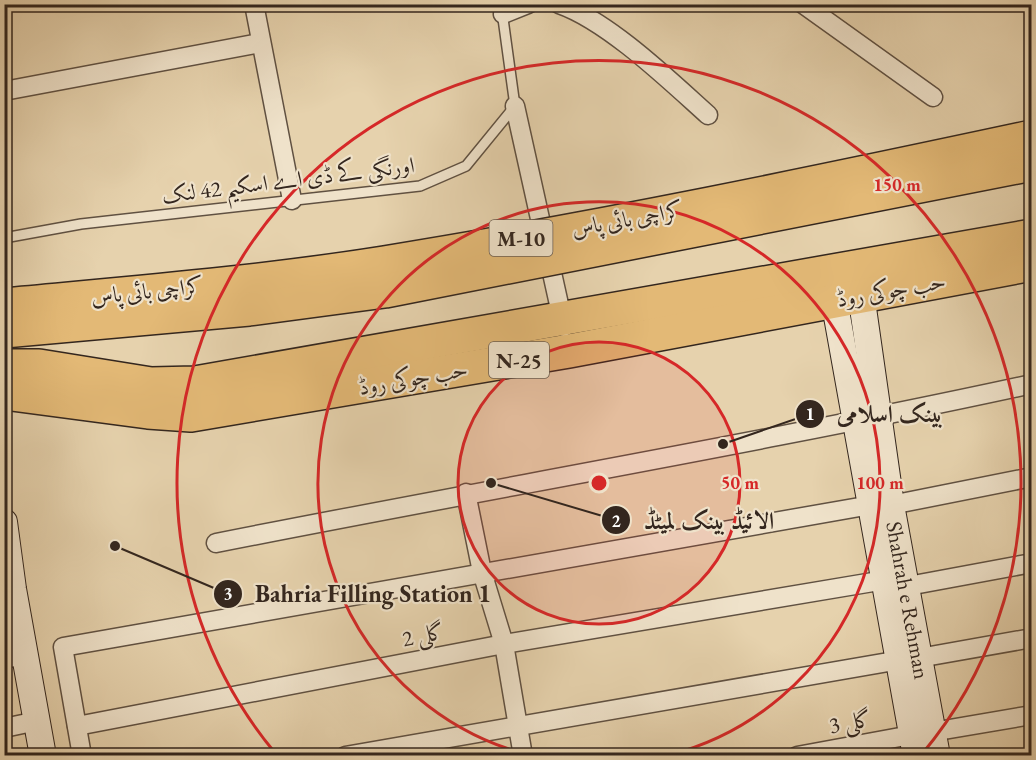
<svg xmlns="http://www.w3.org/2000/svg" width="1036" height="760" font-family="'EB Garamond',Amiri,serif">
<style>
.lines{fill:none;stroke-linecap:round;stroke-linejoin:round}
.lane-casing{stroke:#605142;stroke-width:12}
.street-casing{stroke:#605142;stroke-width:21}
.secondary-casing{stroke:#33261e;stroke-width:28}
.highway-casing{stroke:#33261e;stroke-width:36}
.lane{stroke:#efe2ca;stroke-width:9}
.street{stroke:#efe2ca;stroke-width:18}
.secondary{stroke:#efe2ca;stroke-width:26}
.highway{stroke:#e3b976;stroke-width:33}
.highway-bridge-casing{stroke:#33261e;stroke-width:36;stroke-linecap:butt}
.highway-bridge{stroke:#e3b976;stroke-width:33}
.ring{fill:none;stroke:#d62828;stroke-width:3}
.labels{text-anchor:middle;dominant-baseline:central;stroke-width:4.5;stroke-linejoin:round;paint-order:stroke}
.shield{fill:#efe2ca;stroke:#6b5e52;stroke-width:1.5}
.shield-label{font-size:21px;font-weight:bold;fill:#33261e}
.street-label{font-size:22px;fill:#33261e;stroke:#efe2ca}
.centre{fill:#d62828;stroke:#efe2ca;stroke-width:3}
.ring-label{font-size:18px;text-anchor:middle;font-weight:bold;fill:#d62828;stroke:#efe2ca;stroke-width:4.5;stroke-linejoin:round;paint-order:stroke}
.leader{fill:none;stroke:#33261e;stroke-width:2}
.callout-dot{fill:#33261e;stroke:#efe2ca;stroke-width:2}
.mark-label{font-size:18px;text-anchor:middle;font-weight:bold;fill:#fff}
.callout-label{font-size:24px;text-anchor:middle;font-weight:bold;fill:#33261e;stroke:#efe2ca;stroke-width:4.5;stroke-linejoin:round;paint-order:stroke}
</style>
<rect width="100%" height="100%" fill="#e6d2ad"/>
<filter id="stains"><feTurbulence type="fractalNoise" baseFrequency=".00333" numOctaves="4"/><feColorMatrix values="0 0 0 0 .2 0 0 0 0 .09 0 0 0 0 .02 0 0 0 .5 -.17"/></filter>
<radialGradient id="worn" r=".72"><stop offset=".6" stop-color="#630" stop-opacity="0"/><stop offset="1" stop-color="#630" stop-opacity=".3"/></radialGradient>
<g class="lines">
<defs>
<path id="lane" d="M4,238L81,224L420,186L466,166L515,106L501,4"/>
<g id="street">
<path d="M254,4L292,200"/>
<path d="M559,4C608,21 669,80 708,115"/>
<path d="M803,4L933,97"/>
<path d="M503,14L528,4"/>
<path d="M4,91L260,43"/>
<path d="M515,106L564,327"/>
<path d="M466,493L482,572L504,644L523,756"/>
<path d="M891,505L1032,477"/>
<path d="M216,543C488,489 761,443 1032,384"/>
<path d="M908,586L1032,563"/>
<path d="M919,658L1032,638"/>
<path d="M4,659L25,655"/>
<path d="M77,726L504,644L885,580"/>
<path d="M4,728L37,721"/>
<path d="M932,732L1032,715"/>
<path d="M82,756L63,647L871,505"/>
<path d="M345,756L900,660"/>
<path d="M797,756L911,735"/>
</g>
<g id="secondary">
<path id="s1" d="M859,280L891,505L937,756"/>
<path d="M831,283L916,756"/>
<path d="M4,522L13,589L43,756"/>
</g>
<g id="highway">
<path d="M4,366H39L151,384L195,383L1032,236"/>
<path d="M4,393L148,412L191,415L569,351L1032,264"/>
</g>
</defs>
<use href="#lane" class="lane-casing"/>
<use href="#street" class="street-casing"/>
<use href="#secondary" class="secondary-casing"/>
<use href="#highway" class="highway-casing"/>
<use href="#lane" class="lane"/>
<use href="#street" class="street"/>
<use href="#secondary" class="secondary"/>
<use href="#highway" class="highway"/>
<defs>
<g id="highway-bridge">
<path d="M4,305C131,293 258,283 384,263C601,228 817,183 1032,137"/>
<path d="M4,331L249,309L385,291L1032,164"/>
</g>
</defs>
<use href="#highway-bridge" class="highway-bridge-casing"/>
<use href="#highway-bridge" class="highway-bridge"/>
</g>
<circle cx="599" cy="483" r="141" fill="#d62828" fill-opacity=".12"/>
<g class="ring">
<circle cx="599" cy="483" r="141"/>
<path d="M529 755A281 281 0 1 1 669 755"/>
<path d="M276 754A422 422 0 1 1 922 754"/>
</g>
<g class="labels">
<g class="shield">
<rect x="489.5" y="220" width="63" height="36" rx="4.5"/>
<rect x="489" y="342" width="60" height="36" rx="4.5"/>
</g>
<g class="shield-label">
<text x="521" y="238">M-10</text>
<text x="519" y="360">N-25</text>
</g>
<g class="street-label">
<text transform="translate(288 180) rotate(-7)">اورنگی کے ڈی اے اسکیم 42 لنک</text>
<text transform="translate(627 219) rotate(-10)">کراچی بائی پاس</text>
<text transform="translate(891 290) rotate(-10)">حب چوکی روڈ</text>
<text transform="translate(147 291) rotate(-6)">کراچی بائی پاس</text>
<text transform="translate(413 378) rotate(-10)">حب چوکی روڈ</text>
<text stroke="none"><textPath href="#s1" startOffset="324">Shahrah e Rehman</textPath></text>
<text transform="translate(423 635) rotate(-11)">گلی 2</text>
<text transform="translate(850 722) rotate(-10)">گلی 3</text>
</g>
</g>
<circle cx="599" cy="483" r="9" class="centre"/>
<g class="ring-label">
<text x="897" y="191">150 m</text>
<text x="740" y="489">50 m</text>
<text x="880" y="489">100 m</text>
</g>
<path class="leader" d="M723 444L810 414M491 483L616 520M115 546L228 594"/>
<g class="callout-dot">
<circle cx="723" cy="444" r="6"/>
<circle cx="491" cy="483" r="6"/>
<circle cx="115" cy="546" r="6"/>
<circle cx="810" cy="414" r="15"/>
<circle cx="616" cy="520" r="15"/>
<circle cx="228" cy="594" r="15"/>
</g>
<g class="mark-label">
<text x="810" y="420">1</text>
<text x="616" y="527">2</text>
<text x="228" y="600">3</text>
</g>
<g class="callout-label">
<text x="890" y="422">بینک اسلامی</text>
<text x="709" y="529">الائیڈ بینک لمیٹڈ</text>
<text x="373" y="602">Bahria Filling Station 1</text>
</g>
<rect width="1036" height="760" fill="none" stroke="#e6d2ad" stroke-width="24"/>
<rect x="6" y="6" width="1024" height="748" fill="none" stroke="#33261e" stroke-width="3"/>
<rect x="12" y="12" width="1012" height="736" fill="none" stroke="#33261e" stroke-width="1.5"/>
<rect width="100%" height="100%" filter="url(#stains)"/>
<rect width="100%" height="100%" fill="url(#worn)"/>
</svg>
